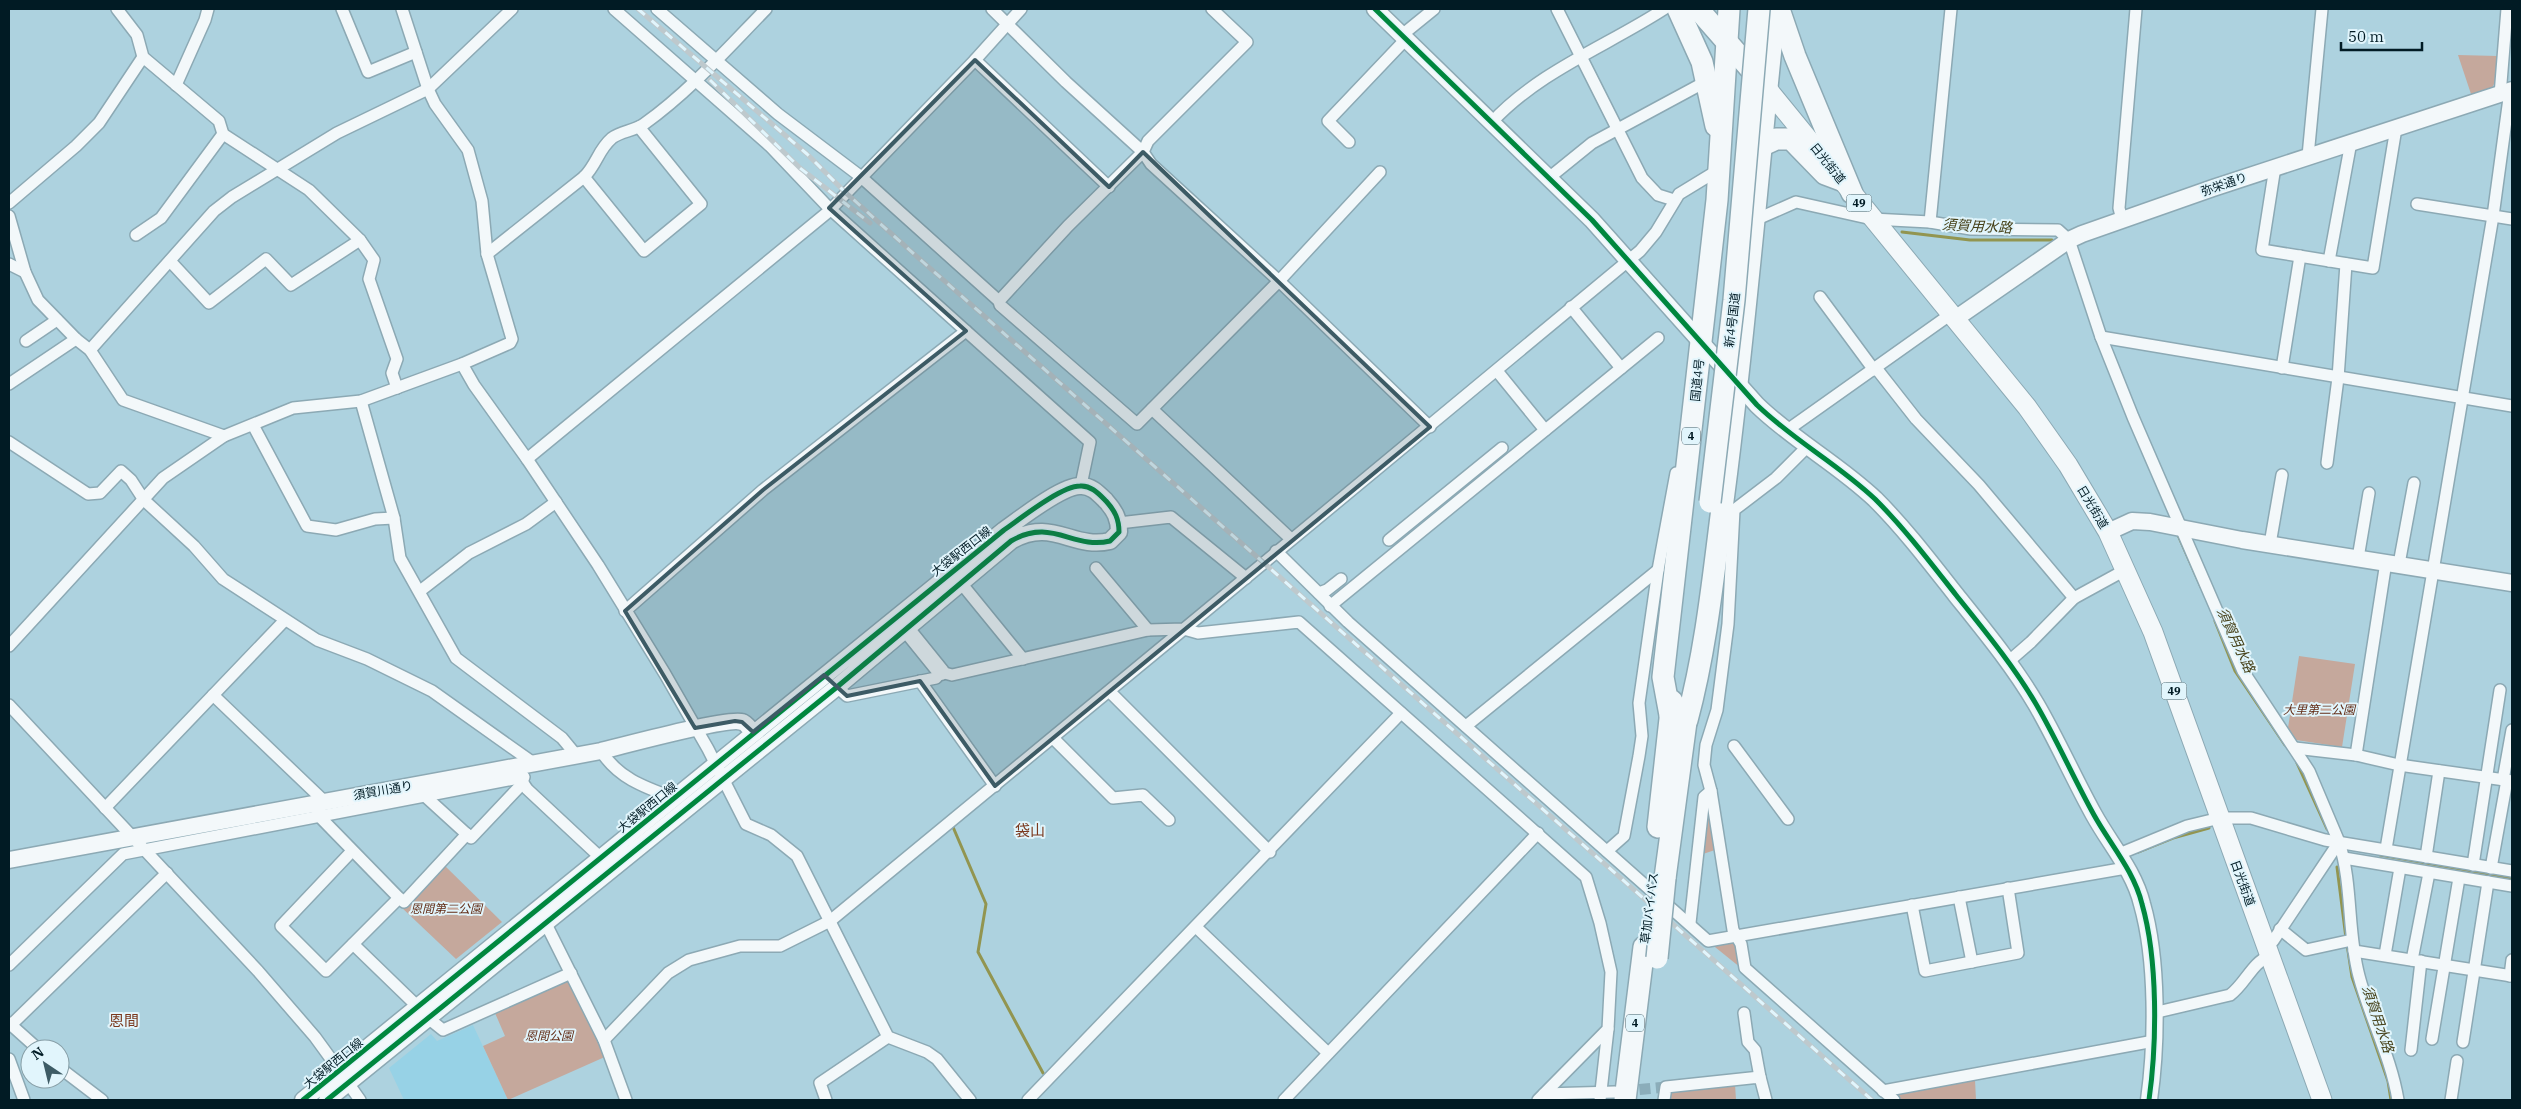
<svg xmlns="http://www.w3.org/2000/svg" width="2521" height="1109" font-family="'IBM Plex Serif','Noto Sans JP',serif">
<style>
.built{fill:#97d2e6}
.green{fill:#c5a89c}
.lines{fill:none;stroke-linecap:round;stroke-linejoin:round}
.stream{stroke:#929550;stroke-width:3}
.street-tunnel{stroke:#8badba;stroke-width:11;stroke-dasharray:11 5.5;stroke-linecap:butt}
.street-casing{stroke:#8ca9b4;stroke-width:14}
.secondary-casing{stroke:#8ca9b4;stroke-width:19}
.primary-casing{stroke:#8ca9b4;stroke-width:21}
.highway-casing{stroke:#8ca9b4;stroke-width:24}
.street{stroke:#f3f8fa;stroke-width:11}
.secondary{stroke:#f3f8fa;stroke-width:16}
.primary{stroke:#f3f8fa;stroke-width:19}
.highway{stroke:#f3f8fa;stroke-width:21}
.rail-casing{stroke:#bec9cd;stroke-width:5}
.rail{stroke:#e1f5fc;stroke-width:3;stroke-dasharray:9;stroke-linecap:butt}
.highway-bridge-casing{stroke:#8ca9b4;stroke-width:24;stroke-linecap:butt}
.highway-bridge{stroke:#f3f8fa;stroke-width:21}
.cycleway-casing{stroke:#e1f5fc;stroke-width:8}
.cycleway{stroke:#00873e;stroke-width:5}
.marked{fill:#3d5b65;fill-opacity:0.2;stroke:#3d5b65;stroke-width:4;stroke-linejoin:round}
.labels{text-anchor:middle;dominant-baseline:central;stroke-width:4;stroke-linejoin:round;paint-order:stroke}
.shield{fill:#e1f5fc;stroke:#445c65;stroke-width:1}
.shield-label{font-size:11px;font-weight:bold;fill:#011b24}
.street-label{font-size:12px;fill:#011b24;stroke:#e1f5fc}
.park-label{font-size:12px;font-style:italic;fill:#612a13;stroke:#e1f5fc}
.water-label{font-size:14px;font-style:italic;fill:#464119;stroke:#e1f5fc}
.quarter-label{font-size:15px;fill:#7b391e;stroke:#e1f5fc}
</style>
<rect width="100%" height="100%" fill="#add2df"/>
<path class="built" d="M473,1025L508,1100H404L389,1068L431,1034L437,1041Z"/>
<g class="green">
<path d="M2458,55L2498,56L2496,80L2492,88L2471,94Z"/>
<path d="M2299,656L2355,664L2342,747L2296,740L2288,728Z"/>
<path d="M1706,797L1718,849L1700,855Z"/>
<path d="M442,863L502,922L456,959L401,907Z"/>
<path d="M1733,939L1740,944L1741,968L1710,943Z"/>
<path d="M563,980L574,982L607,1056L508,1100L483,1046L505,1036L495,1013Z"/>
<path d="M1975,1080L1976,1100H1899L1893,1095Z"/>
<path d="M1735,1084L1736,1100H1669L1670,1091Z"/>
</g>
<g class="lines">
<g class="stream">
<path d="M1902,232L1970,240H2052"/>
<path d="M2178,535L2201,587"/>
<path d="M2215,621L2235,671L2285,745"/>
<path d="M2297,763L2327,829"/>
<path d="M953,827L986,904L978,952L1043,1073"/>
<path d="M2138,852L2173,838L2209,828"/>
<path d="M2380,855L2512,878"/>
<path d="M2337,867L2346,938"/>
<path d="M2347,944L2352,977L2388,1081L2391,1100"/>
</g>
<path class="street-tunnel" d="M1623,1091L1666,1087"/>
<defs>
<g id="street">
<path d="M117,9L137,35L143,57L219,121L223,134L309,190L360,240L374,260L369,279L397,359L392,373L397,388"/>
<path d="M342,9L368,72L416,52"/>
<path d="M614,9L770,146L829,208L966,331L763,490L625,611"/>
<path d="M657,9L778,114L860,176L999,301"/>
<path d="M992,9L1066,82L1143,152L1151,164L1279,281L1430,427"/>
<path d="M1212,9L1247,42L1148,141L1143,152L1068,226L999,301L1000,305L1137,424L1279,281L1380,172"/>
<path d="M1557,9L1642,178L1658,195L1674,200"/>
<path d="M1402,35L1434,9"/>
<path d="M975,60L1109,187"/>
<path d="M176,85L205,20L208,9"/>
<path d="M2500,95L2507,9"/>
<path d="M1491,123C1539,71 1607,46 1664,9"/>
<path d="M1349,142L1328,121L1406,39"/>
<path d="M2308,156L2322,9"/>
<path d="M2275,167L2262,250L2373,268L2396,128"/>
<path d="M584,177L644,251L701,204L639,127"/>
<path d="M1550,177L1592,143L1707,81"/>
<path d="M9,203L76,146L99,123L143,57"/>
<path d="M2417,204L2512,219"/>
<path d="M9,216L25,272L38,300L76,339L90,350L123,400L224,436L293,408L361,401L462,364L510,343L512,339L487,254L482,201L468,150L435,104L428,89L402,9"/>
<path d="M1755,220L1796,202L1872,219L1930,222L1971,229L2058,230L2069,240L2101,337L2133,417L2243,671L2309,771L2339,842L2273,941L2265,943"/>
<path d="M2122,220L2119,208L2136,9"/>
<path d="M1930,222L1951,9"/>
<path d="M136,235L161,218L223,134"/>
<path d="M487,254L584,177C597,164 598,150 612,138C621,131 634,131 644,124C689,92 727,49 766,9"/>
<path d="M170,261L209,303L266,259L291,285L360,240"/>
<path d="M2329,261L2351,142"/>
<path d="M9,264L25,272"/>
<path d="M1820,297L1874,370"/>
<path d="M1571,307L1621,368"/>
<path d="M966,331L1090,442L1081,485"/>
<path d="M2101,337L2512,406"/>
<path d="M26,341L57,320"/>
<path d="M90,350L214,211L232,197L337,133L428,89L512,9"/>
<path d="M462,364L474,385L527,459L598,565L665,674L708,749L746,824L771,835L797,856L888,1037L927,1052L937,1059L970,1100"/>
<path d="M1876,368L1916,419L1979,485L2074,598"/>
<path d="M2282,368L2300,256"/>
<path d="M1497,371L1545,430"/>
<path d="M9,384L76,339"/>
<path d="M361,401L394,518L400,558L456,658L562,738L576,755"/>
<path d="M1152,409L1291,539"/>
<path d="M253,425L307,526L336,530L375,519L394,518"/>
<path d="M1786,431L1951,314"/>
<path d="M9,442L88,494L100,493L121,471L131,480L144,500L194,546L223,579L317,640L367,659L432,691L532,762"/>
<path d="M1807,447L1776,478L1734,510L1728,624L1717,710L1706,745L1704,765L1711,791L1733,930L1741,944L1745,968L1894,1100"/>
<path d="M527,459L828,212L975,60L1021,9"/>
<path d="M2327,463L2338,378L2346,264"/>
<path d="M1119,523L1171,517L1246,578"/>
<path d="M1389,540L1502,448"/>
<path d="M2270,544L2282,475"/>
<path d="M1276,551L1348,622L1708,941L2126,868"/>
<path d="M2358,558L2369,493"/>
<path d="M2399,564L2414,483"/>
<path d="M1096,568L1148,630"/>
<path d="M961,583L1023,659"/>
<path d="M420,591L469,553L526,524L556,502"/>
<path d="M1319,593L1327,590L1341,579"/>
<path d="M1330,606L1658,338"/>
<path d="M9,646L163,478L224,436"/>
<path d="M2008,662L2031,642L2074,598L2127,569"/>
<path d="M920,681L995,786"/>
<path d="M837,687L847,696L936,678L941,672L952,675L1148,630L1184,629L1640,251L1656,232L1679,194L1720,169"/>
<path d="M1110,692L1270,852"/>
<path d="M213,695L324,801"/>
<path d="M9,705L258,971L315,1037L339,1070"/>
<path d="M1466,726L1658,570"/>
<path d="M1053,738L1113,798L1143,795L1169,820"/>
<path d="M1734,746L1788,819"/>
<path d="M2295,748L2356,755L2399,765L2512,781"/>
<path d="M601,751C618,778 644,787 674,798"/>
<path d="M2356,755L2386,562"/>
<path d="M523,776V783L527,789L601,858"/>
<path d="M2503,780L2512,730"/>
<path d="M426,797L471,838L523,783"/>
<path d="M105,808L285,620"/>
<path d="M318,812L319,816L399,898"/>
<path d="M2339,842C2353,885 2347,932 2359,976C2370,1018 2391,1057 2398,1100"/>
<path d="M2386,849L2493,216L2510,91"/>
<path d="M352,851L281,926L326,971L399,898L404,902L467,834"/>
<path d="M1607,851L1624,836L1639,756L1642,736L1639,703L1658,570L1676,473"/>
<path d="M2119,854L2187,826L2220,818H2251L2325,840L2512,871"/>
<path d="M2426,857L2439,771"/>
<path d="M2344,858L2512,886"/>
<path d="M2473,865L2500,690"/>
<path d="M2491,868L2507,780"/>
<path d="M1959,897L1972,962"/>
<path d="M1912,905L1925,971L2018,953L2008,888"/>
<path d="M545,922L604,1040L626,1100"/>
<path d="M1690,923L1704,797L1711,791"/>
<path d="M1197,928L1328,1053"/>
<path d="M2280,929L2306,950L2352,940"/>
<path d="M353,944L417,1006"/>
<path d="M2354,951L2512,976"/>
<path d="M2385,955L2400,868"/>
<path d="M2412,960L2429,873"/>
<path d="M9,965L123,854L524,777"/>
<path d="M2510,976L2512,960"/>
<path d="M1744,1013L1748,1042L1755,1050L1760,1077"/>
<path d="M2153,1013L2230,995C2245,984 2252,963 2269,956"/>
<path d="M428,1018L443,1030L571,973"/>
<path d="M9,1023L38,1049"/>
<path d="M11,1025L167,873"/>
<path d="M2432,1039L2459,878"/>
<path d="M604,1040L668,973L689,960L740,946H780L830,921L1184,629L1198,633L1299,622L1586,877L1600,923L1611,972L1608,1029L1538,1100"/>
<path d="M2463,1042L2488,882"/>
<path d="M2411,1050L2421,961"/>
<path d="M9,1059L24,1100"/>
<path d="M60,1068L102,1100"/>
<path d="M348,1083L360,1100"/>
<path d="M1883,1091L2154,1041"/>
<path d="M1544,1094L1615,1092"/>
<path d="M826,1100L820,1083L888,1037"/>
<path d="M1028,1100L1401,713"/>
<path d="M1284,1100L1538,833"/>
<path d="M1600,1100L1608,1029"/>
<path d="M1664,1100L1666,1087L1760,1077L1766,1100"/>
<path d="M2451,1100L2457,1061"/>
</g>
<g id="secondary">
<path d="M1375,9L1592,220L1757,405C1793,440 1838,464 1875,499C1905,529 1930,562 1956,595C1984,630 2013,665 2036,704C2057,740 2074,779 2094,815C2110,844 2134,871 2142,904C2158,960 2157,1043 2149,1100"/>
<path d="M1955,319L2069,240L2082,234L2213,188L2512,90"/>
<path d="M2108,532L2132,521L2150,522L2242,540L2512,583"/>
<path d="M899,620L941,672"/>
<path d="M9,860L601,751C621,746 729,717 742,722C746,723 750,729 753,732"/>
<path d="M303,1100L1004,530C1020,519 1061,486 1080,486C1091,485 1099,494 1106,501C1115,511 1119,519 1119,532L1110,541C1073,550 1052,517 1011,541L837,687L327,1100"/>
</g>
<path id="primary" d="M1765,86L2027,407L2068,465L2108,532L2153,632L2322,1100"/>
<g id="highway">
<path d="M1678,9L1702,62L1716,126"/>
<path d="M1698,9L1762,82"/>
<path d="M1779,9L1795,56L1852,193"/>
<path d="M1761,146L1776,139H1791L1825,174L1841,180"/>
<path d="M1670,715L1663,677L1717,200L1729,9"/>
<path d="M1687,720C1707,646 1714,569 1724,493C1745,332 1758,170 1775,9"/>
<path d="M1658,827L1672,701"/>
<path d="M1665,878L1688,707"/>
<path d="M1625,1100L1644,947"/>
</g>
</defs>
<use href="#street" class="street-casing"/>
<use href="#secondary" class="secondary-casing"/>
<use href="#primary" class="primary-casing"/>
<use href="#highway" class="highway-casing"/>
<use href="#street" class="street"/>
<use href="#secondary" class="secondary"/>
<use href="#primary" class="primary"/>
<use href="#highway" class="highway"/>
<defs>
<g id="rail">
<path d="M638,9L807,154L845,192L923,262L1872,1100"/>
<path d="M710,80L800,168L870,223"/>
</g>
</defs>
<use href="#rail" class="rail-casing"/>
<use href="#rail" class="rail"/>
<defs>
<g id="highway-bridge">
<path d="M1710,502L1734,300L1759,9"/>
<path d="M1657,958L1665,878"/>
</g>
</defs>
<use href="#highway-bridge" class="highway-bridge-casing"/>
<use href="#highway-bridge" class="highway-bridge"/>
<defs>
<g id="cycleway">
<path d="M1375,9L1592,220L1757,405C1793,440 1838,464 1875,499C1905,529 1930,562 1956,595C1984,630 2013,665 2036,704C2057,740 2074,779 2094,815C2110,844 2134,871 2142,904C2158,960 2157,1043 2149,1100"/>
<path d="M303,1100L1004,530C1020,519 1061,486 1080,486C1091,485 1099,494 1106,501C1115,511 1119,519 1119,532L1110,541C1073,550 1052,517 1011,541L837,687L327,1100"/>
</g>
</defs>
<use href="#cycleway" class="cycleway-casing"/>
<use href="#cycleway" class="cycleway"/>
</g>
<path class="marked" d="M975,60L1109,187L1143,152L1430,427L995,786L920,681L847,696L824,675L753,732L742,722L735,721L695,728L625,611L763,490L966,331L829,208Z"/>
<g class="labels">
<g class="shield">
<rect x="1846.5" y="194.5" width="25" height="17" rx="4"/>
<rect x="1682" y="427.5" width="18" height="17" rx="4"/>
<rect x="2161.5" y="682.5" width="25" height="17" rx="4"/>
<rect x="1626" y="1014.5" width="18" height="17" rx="4"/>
</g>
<g class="shield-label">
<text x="1859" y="203">49</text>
<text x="1691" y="436">4</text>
<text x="2174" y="691">49</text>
<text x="1635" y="1023">4</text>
</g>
<g class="street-label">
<text transform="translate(1828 163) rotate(51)">日光街道</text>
<text transform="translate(2224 184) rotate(-19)">弥栄通り</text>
<text transform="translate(1732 320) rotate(-83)">新4号国道</text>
<text transform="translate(1697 380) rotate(-84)">国道4号</text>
<text transform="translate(2093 507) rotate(59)">日光街道</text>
<text transform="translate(961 551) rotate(-38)">大袋駅西口線</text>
<text transform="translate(383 790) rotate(-10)">須賀川通り</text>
<text transform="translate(647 807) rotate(-39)">大袋駅西口線</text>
<text transform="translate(2243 883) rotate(70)">日光街道</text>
<text transform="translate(1649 908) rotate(-83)">草加バイパス</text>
<text transform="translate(333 1063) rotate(-39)">大袋駅西口線</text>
</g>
<g class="park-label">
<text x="2319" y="709">大里第二公園</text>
<text x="446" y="908">恩間第二公園</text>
<text x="549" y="1035">恩間公園</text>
</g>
<g class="water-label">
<text transform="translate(1977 226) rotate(3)">須賀用水路</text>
<text transform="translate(2236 640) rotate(65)">須賀用水路</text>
<text transform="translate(2378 1019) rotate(71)">須賀用水路</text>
</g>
<g class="quarter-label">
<text x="1030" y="830">袋山</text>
<text x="124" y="1020">恩間</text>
</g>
</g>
<rect width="2521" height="1109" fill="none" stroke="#011b24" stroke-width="20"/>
<g transform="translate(45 1064) rotate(325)"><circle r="24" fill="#e1f5fc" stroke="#879ea6"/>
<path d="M0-4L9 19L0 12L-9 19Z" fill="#3d5b65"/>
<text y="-8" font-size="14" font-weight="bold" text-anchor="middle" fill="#011b24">N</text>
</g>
<path d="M2341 42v8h81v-8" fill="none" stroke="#011b24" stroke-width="2.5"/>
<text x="2348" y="42" font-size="15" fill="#011b24" stroke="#e1f5fc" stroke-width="4" paint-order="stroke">50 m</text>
</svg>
